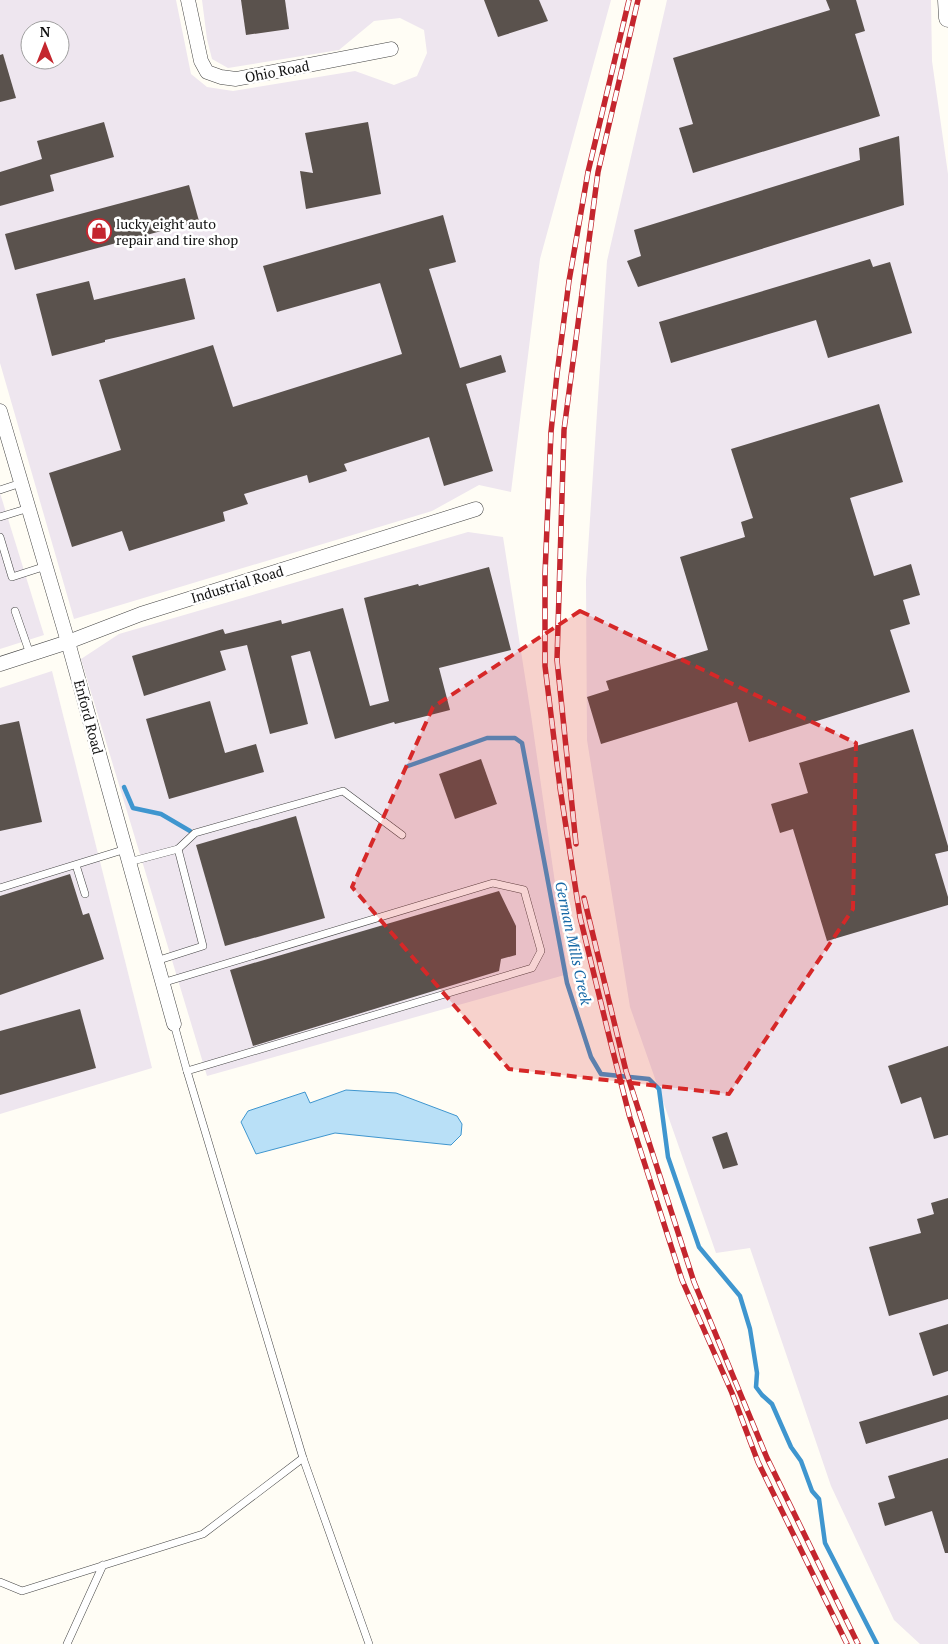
<svg xmlns="http://www.w3.org/2000/svg" width="948" height="1644" font-family="'PT Serif',serif">
<style>
.industrial{fill:#eee6ef;fill-rule:evenodd}
.water{fill:#b9e0f7;stroke:#3f96cf}
.lines{fill:none;stroke-linecap:round;stroke-linejoin:round}
.stream{stroke:#3f96cf;stroke-width:4.5}
.building{fill:#5a524d}
.service-casing{stroke:#444;stroke-width:8}
.minor-casing{stroke:#444;stroke-width:15}
.tertiary-casing{stroke:#444;stroke-width:19}
.service{stroke:#fff;stroke-width:7}
.minor{stroke:#fff;stroke-width:14}
.tertiary{stroke:#fff;stroke-width:18}
.rail-casing{stroke:#c4262e;stroke-width:5.5}
.rail{stroke:#fff;stroke-width:4;stroke-dasharray:11;stroke-linecap:butt}
.marked{fill:#d62828;fill-opacity:0.2;stroke:#d62828;stroke-width:4;stroke-dasharray:10 6;stroke-linejoin:round}
.labels{text-anchor:middle;dominant-baseline:central;stroke-width:5;stroke-linejoin:round;paint-order:stroke}
.street-label{font-size:14px;fill:#111;stroke:#fff}
.poi-label{font-size:14px;fill:#111;stroke:#fff;text-anchor:start}
.water-label{font-size:15px;font-style:italic;fill:#1768a6;stroke:#fff}
</style>
<rect width="100%" height="100%" fill="#fffdf5"/>
<g class="industrial">
<path d="M0,0H176L191,74L207,87L233,91L355,71L394,85L417,76L427,53L424,30L400,18L374,21L339,50L228,68L212,59L207,39L202,0H611L540,259L511,492L479,485L432,511L74,619L0,363ZM30,30H60V60H30Z"/>
<path d="M667,0H931L932,61L948,174V1644H920L894,1620L831,1486L750,1248L716,1253L630,1007L587,740L586,580L607,261Z"/>
<path d="M0,493L44,635L0,649Z"/>
<path d="M468,532L503,537L531,715L568,974L207,1076L81,659L119,634Z"/>
<path d="M52,671L152,1068L0,1114V688Z"/>
</g>
<path class="water" d="M346,1090L396,1093L457,1116L462,1124L461,1135L451,1145L335,1133L256,1154L241,1122L248,1111L305,1092L310,1103Z"/>
<g class="lines">
<g class="stream">
<path d="M408,766L487,738H515L522,743L567,983L591,1057L601,1074L649,1079L659,1089L668,1157L699,1247L740,1296L750,1329L757,1373L756,1387L762,1395L772,1404L791,1447L801,1461L812,1491L819,1499L825,1543L877,1644"/>
<path d="M124,787L133,808L161,814L190,831"/>
</g>
</g>
<g class="building">
<path d="M241,0H285L289,29L246,35Z"/>
<path d="M484,0H539L548,21L498,37Z"/>
<path d="M826,0H856L865,31L855,34L880,116L693,173L679,128L693,124L673,58L830,10Z"/>
<path d="M3,54L16,98L0,102V55Z"/>
<path d="M104,122L114,157L50,175L54,191L0,206V172L42,159L37,141Z"/>
<path d="M368,122L381,194L306,209L300,171L313,173L305,133Z"/>
<path d="M899,136L904,205L638,287L627,261L641,256L634,230L860,160L859,148Z"/>
<path d="M189,185L199,221L15,270L5,234Z"/>
<path d="M443,215L456,262L429,269L460,368L501,355L506,372L466,384L493,471L444,486L429,437L344,464L347,471L309,483L307,475L244,494L248,504L223,512L225,521L129,551L122,531L72,547L49,473L121,450L99,380L213,345L233,407L402,354L380,283L277,312L263,266Z"/>
<path d="M870,259L873,267L890,262L912,333L828,358L816,320L671,363L659,322Z"/>
<path d="M185,278L195,319L105,340V342L52,356L36,294L89,281L94,300Z"/>
<path d="M879,404L903,482L850,498L874,576L911,564L920,595L903,600L910,624L890,630L910,692L749,742L737,702L601,744L587,697L609,690L606,681L708,650L680,557L745,537L741,522L753,518L731,449Z"/>
<path d="M489,567L511,650L439,668L450,710L395,724L394,722L335,739L310,651L291,656L308,724L270,734L247,645L220,651L226,670L144,696L132,656L223,629L225,634L281,620L282,624L343,608L370,706L389,701L364,598L418,584L419,586Z"/>
<path d="M210,701L225,753L256,744L264,772L169,799L146,719Z"/>
<path d="M19,721L42,822L0,831V725Z"/>
<path d="M913,729L948,846V851L935,854L948,897V905L827,941L793,829L780,833L771,804L808,793L799,763Z"/>
<path d="M481,759L497,804L455,819L439,774Z"/>
<path d="M296,816L325,918L225,946L196,845Z"/>
<path d="M70,874L83,915L89,913L104,959L0,995V896Z"/>
<path d="M499,891L516,926V955L501,959L499,971L253,1046L230,970Z"/>
<path d="M80,1009L96,1068L0,1095V1031Z"/>
<path d="M948,1046V1135L934,1139L921,1097L901,1104L888,1066Z"/>
<path d="M727,1132L738,1165L723,1169L712,1137Z"/>
<path d="M948,1198V1299L889,1316L869,1247L921,1233L917,1219L934,1214L931,1203Z"/>
<path d="M948,1324V1371L933,1376L919,1333Z"/>
<path d="M948,1395V1419L866,1444L859,1422Z"/>
<path d="M948,1458V1553H945L932,1511L885,1526L878,1503L895,1498L888,1476Z"/>
</g>
<g class="lines">
<defs>
<g id="service">
<path d="M0,490L21,483"/>
<path d="M0,517L29,508"/>
<path d="M0,537L12,577L46,566"/>
<path d="M15,611L30,654"/>
<path d="M178,849L195,833L343,791L402,835"/>
<path d="M129,862L178,849L203,946L156,961"/>
<path d="M76,865L85,894"/>
<path d="M0,888L126,849"/>
<path d="M162,983L493,883L524,890L541,951L532,968L187,1071L174,1024"/>
<path d="M187,1071L303,1458L369,1644"/>
<path d="M0,1582L22,1591L203,1534L303,1458"/>
<path d="M67,1644L103,1565"/>
</g>
<g id="minor">
<path d="M188,0L201,61L207,72L221,77L236,79L391,49"/>
<path d="M0,411L68,642L174,1024"/>
<path d="M0,664L68,642L141,614L476,509"/>
</g>
<path id="tertiary" d="M947,0L948,18"/>
</defs>
<use href="#service" class="service-casing"/>
<use href="#minor" class="minor-casing"/>
<use href="#tertiary" class="tertiary-casing"/>
<use href="#service" class="service"/>
<use href="#minor" class="minor"/>
<use href="#tertiary" class="tertiary"/>
<defs>
<g id="rail">
<path d="M629,0L588,172L569,281L557,374L551,432L545,574V666L560,788L580,917L610,1040L630,1118L682,1280L732,1393L758,1462L847,1644"/>
<path d="M576,844L557,660L564,430L598,172L638,0"/>
<path d="M584,898L626,1071L694,1282L767,1458L858,1644"/>
</g>
</defs>
<use href="#rail" class="rail-casing"/>
<use href="#rail" class="rail"/>
</g>
<path class="marked" d="M580,611L856,743L853,909L729,1094L509,1069L352,887L433,707Z"/>
<defs>
<symbol id="shop-ring" viewBox="-11 -11 22 22"><circle r="9.5" fill="#fff" stroke="#c4262e" stroke-width="1.5"/><path d="M-5-2.5h2.3a2.7 3.5 0 0 1 5.4 0H5L5.5 6h-11ZM-1.5-2.5h3a1.5 2.3 0 0 0-3 0Z" fill="#c4262e"/></symbol>
</defs>
<g fill-rule="evenodd">
<use href="#shop-ring" x="85" y="217" width="28" height="28"/>
</g>
<g class="labels">
<g class="street-label">
<text transform="translate(277 71) rotate(-11)">Ohio Road</text>
<text transform="translate(237 584) rotate(-17)">Industrial Road</text>
<text transform="translate(89 717) rotate(75)">Enford Road</text>
</g>
<g class="poi-label">
<text x="116" y="223">lucky eight auto<tspan x="116" dy="16">repair and tire shop</tspan></text>
</g>
<g class="water-label">
<text transform="translate(574 943) rotate(78)">German Mills Creek</text>
</g>
</g>
<g transform="translate(45 45)"><circle r="24" fill="#ffffff" stroke="#a0a0a0"/>
<path d="M0-4L9 19L0 12L-9 19Z" fill="#c4262e"/>
<text y="-8" font-size="14" font-weight="bold" text-anchor="middle" fill="#111111">N</text>
</g>
</svg>
